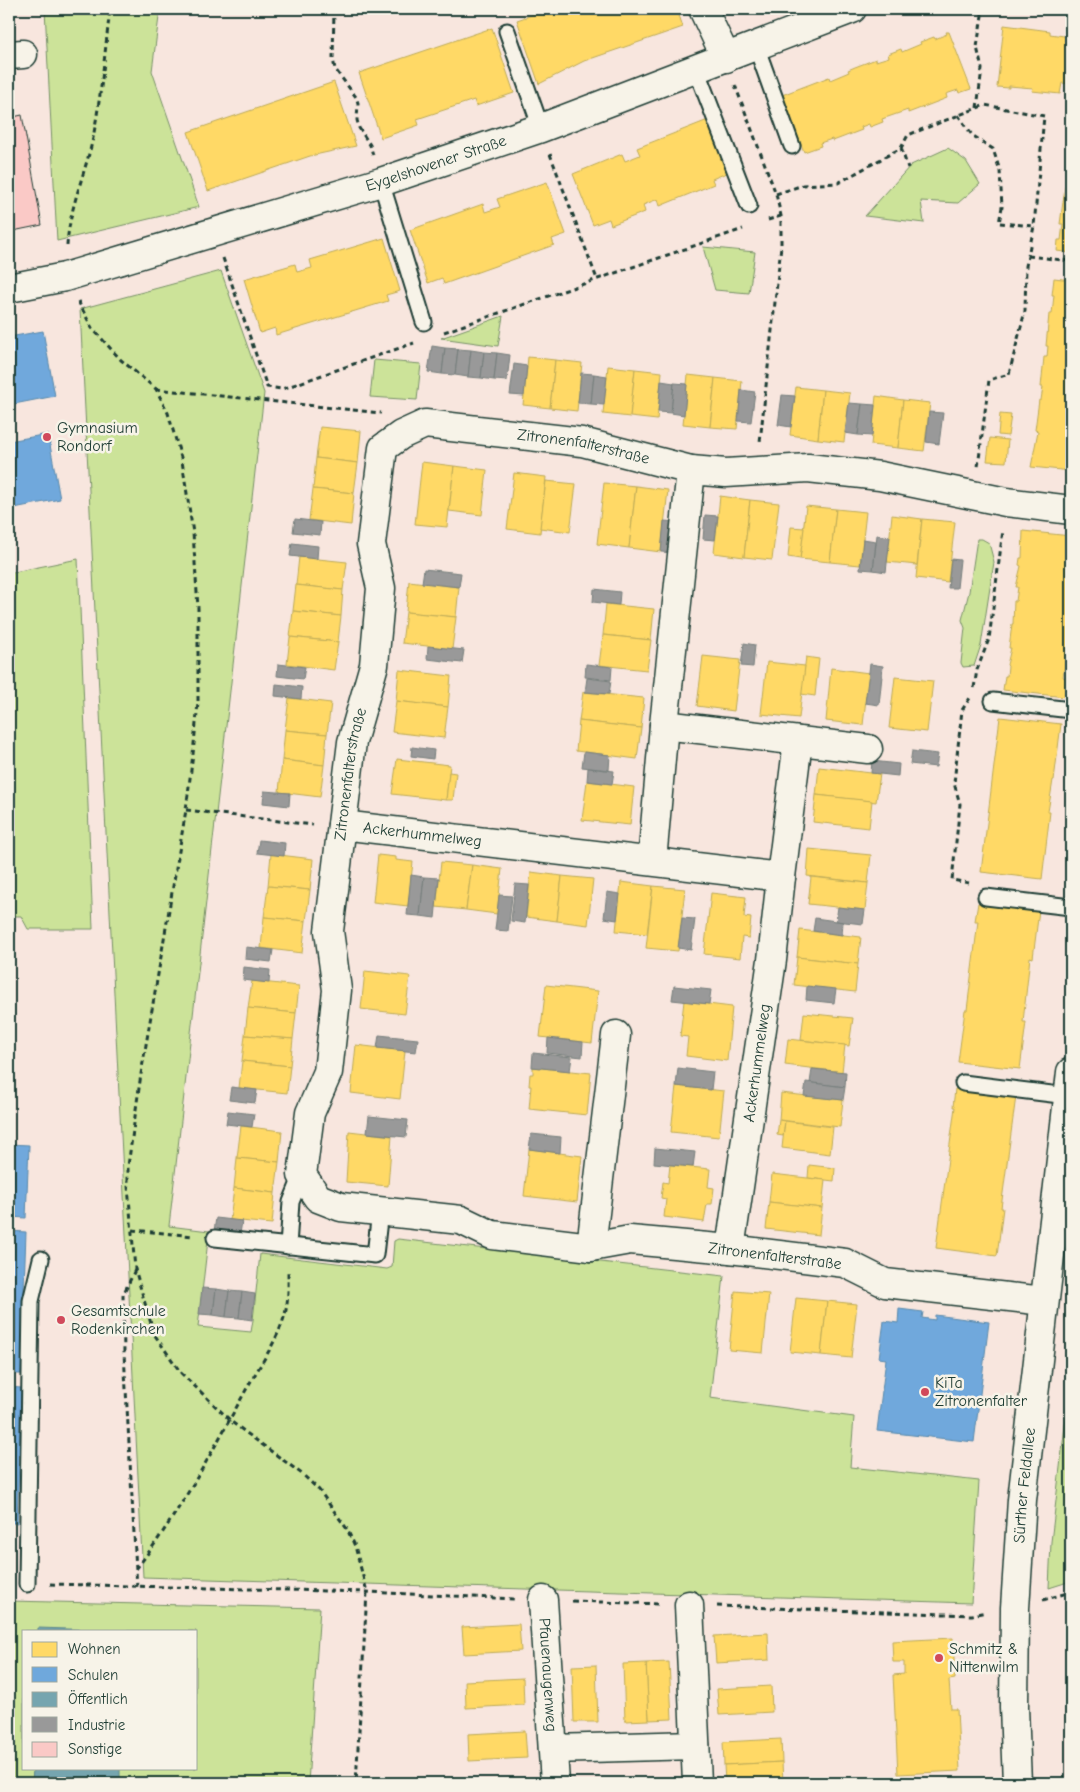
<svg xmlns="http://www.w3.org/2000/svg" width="1080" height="1792" font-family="'Comic Neue',sans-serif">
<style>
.green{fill:#cce399;stroke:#769066;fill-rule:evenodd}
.homes{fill:#ffd966;stroke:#bcaa57}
.schools{fill:#6fa8dc;stroke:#5788aa}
.public{fill:#76a5af;stroke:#5c868a}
.industry{fill:#999;stroke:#747d7b}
.building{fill:#fac9c6;stroke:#1f3d34}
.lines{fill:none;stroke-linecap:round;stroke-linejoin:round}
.lane-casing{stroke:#1f3d34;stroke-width:19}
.street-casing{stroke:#1f3d34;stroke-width:31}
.path{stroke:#1f3d34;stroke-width:3;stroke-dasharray:5 4;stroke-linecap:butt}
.lane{stroke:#f7f3e8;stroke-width:15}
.street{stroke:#f7f3e8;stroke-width:28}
.poi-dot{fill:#d1495b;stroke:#f7f3e8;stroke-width:2}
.labels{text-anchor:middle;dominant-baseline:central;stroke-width:5;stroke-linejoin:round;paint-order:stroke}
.street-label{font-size:16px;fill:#1f3d34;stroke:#f7f3e8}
.poi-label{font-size:16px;fill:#1f3d34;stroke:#f7f3e8;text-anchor:start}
</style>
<rect width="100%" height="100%" fill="#f8e6de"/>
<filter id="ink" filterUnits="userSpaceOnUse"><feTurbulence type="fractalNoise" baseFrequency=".02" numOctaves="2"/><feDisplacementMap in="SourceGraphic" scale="10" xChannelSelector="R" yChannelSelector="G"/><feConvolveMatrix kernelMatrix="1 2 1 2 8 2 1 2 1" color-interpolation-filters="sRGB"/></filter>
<g filter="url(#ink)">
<g class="green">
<path d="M45,9H160L152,71L199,207L57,241Z"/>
<path d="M948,148L966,161L980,184L958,203L921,201L924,223L865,216L911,165Z"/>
<path d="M703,247L755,252L749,293L715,290Z"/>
<path d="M221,271L264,393L169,1226L209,1231L198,1327L251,1332L253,1320L260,1254L387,1269L392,1267L394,1241L398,1239L724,1276L710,1398L854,1417L850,1467L979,1481L971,1603L143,1577L80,309Z"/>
<path d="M503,316L498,346L441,338Z"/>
<path d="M374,360L421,364L417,400L370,397Z"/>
<path d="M977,539H982L989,543L994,562L981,645L974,666L963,667L961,663L965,628L962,620L969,592Z"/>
<path d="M78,559L93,929H28L21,916H9V573Z"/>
<path d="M1071,1376V1581L1049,1588L1051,1542Z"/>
<path d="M9,1601L320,1608L308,1783H9ZM24,1631H196V1768H24Z"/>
</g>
<g class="homes">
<path d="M549,9H677L683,27L584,61L539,84L517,20Z"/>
<path d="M1004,25L1050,31V34L1071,37V34V84L1062,83L1060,94L1032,91L1033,88L1009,86V88L997,87Z"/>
<path d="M492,28L514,93L476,106L474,100L417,119L419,125L381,138L359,73Z"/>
<path d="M946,32H949L971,89L959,93L958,90L946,94L947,98L908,113V110L882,119L883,122L870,127L869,124L861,127L862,130L833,141L832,139L820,143L821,146L804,152L782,95L829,77L830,80L849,72L848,70L855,67L876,59V61L889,57L888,54L901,49L902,52L921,44L920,42L934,37L935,39L947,34Z"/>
<path d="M334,82L356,146L310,156L208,191L188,132Z"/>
<path d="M708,120L729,172L712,179L714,184L660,206L658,199L643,205L645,212L611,225L609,219L593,225L573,174L622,154L625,161L640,155L637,148Z"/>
<path d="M1070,147L1071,148V253L1057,251L1058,240H1061L1063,224H1060L1065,187L1067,188L1071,159L1068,158Z"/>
<path d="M547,182L566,234L552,239L554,245L444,284L442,278L428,283L410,230L483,204L485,212L500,207L497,199Z"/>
<path d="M384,238L400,291L386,295L388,301L276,335L275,328L260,333L244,279L295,264L297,272L312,268L310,260Z"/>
<path d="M1054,278L1071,280V471L1031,467L1038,431L1035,430L1039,400H1041L1043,387H1041L1044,357H1047L1048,346H1046L1049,314H1052L1054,295H1052Z"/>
<path d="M528,357L555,360L550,408L523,405Z"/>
<path d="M555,360L582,363L577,411L550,408Z"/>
<path d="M608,366L635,369L630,417L603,414Z"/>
<path d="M635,369L662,372L657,420L630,417Z"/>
<path d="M688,375L715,378L710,427L683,424Z"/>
<path d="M715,378L742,381L737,429L710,427Z"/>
<path d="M796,387L823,390L818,439L790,435Z"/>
<path d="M823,390L850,393L844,442L818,439Z"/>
<path d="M876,396L903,400L898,448L871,445Z"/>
<path d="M903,400L930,403L924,451L898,448Z"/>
<path d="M1000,414L1011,415L1008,436L998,435Z"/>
<path d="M320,427L361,431L358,463L316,458Z"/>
<path d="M990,438L1008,440L1006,462L987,461Z"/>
<path d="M316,458L358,463L354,493L313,489Z"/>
<path d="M422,462L454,466L447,527L415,524Z"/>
<path d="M454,466L487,470L482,515L449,511Z"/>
<path d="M514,473L546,477L540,533L507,529Z"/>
<path d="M546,481L576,484L570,532L540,528Z"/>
<path d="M604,483L636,486L629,548L597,544Z"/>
<path d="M636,486L668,490L661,552L629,548Z"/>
<path d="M313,489L354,493L351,525L309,520Z"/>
<path d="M720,496L750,500L744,557L714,553Z"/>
<path d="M750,500L779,503L772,560L744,557Z"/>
<path d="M806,506L836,509L830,562L800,559Z"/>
<path d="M836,509L866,512L860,565L830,562Z"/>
<path d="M892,515L922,519L917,565L887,562Z"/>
<path d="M922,519L955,522L948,582L916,578Z"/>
<path d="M791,527L804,528L800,559L788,557Z"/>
<path d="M1023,531L1071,536V644L1070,658L1066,657L1063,677L1067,678L1065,697L1003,690L1005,676H1007L1008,666L1007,665L1011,648H1009L1012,624H1013L1014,601H1016L1018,587H1016L1021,566L1019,565L1020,558H1022Z"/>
<path d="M299,557L347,562L343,590L296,585Z"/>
<path d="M409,581L459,587L456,617L406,612Z"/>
<path d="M296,585L343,590L341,616L293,611Z"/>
<path d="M606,604L654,609L651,640L603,635Z"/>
<path d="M293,611L341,616L338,642L290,637Z"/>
<path d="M406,612L456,617L452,649L402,643Z"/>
<path d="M603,635L651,640L647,670L599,665Z"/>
<path d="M290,637L338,642L334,670L287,664Z"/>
<path d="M703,656L740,660L734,711L697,706Z"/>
<path d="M806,657L819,659L815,696L801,694Z"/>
<path d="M767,662L805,666L799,718L761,714Z"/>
<path d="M831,668L869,673L863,725L826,721Z"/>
<path d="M399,670L451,676L448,707L396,701Z"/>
<path d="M895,677L933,681L927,732L889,728Z"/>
<path d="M583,692L644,698L641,728L579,721Z"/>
<path d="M289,698L331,703L327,734L285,730Z"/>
<path d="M396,701L448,707L444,738L392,732Z"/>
<path d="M1000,717L1061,724L1054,780H1053L1048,812H1050L1042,879L981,872Z"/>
<path d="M579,721L641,728L637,759L576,751Z"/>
<path d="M285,730L327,734L324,765L282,760Z"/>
<path d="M397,759L450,765L446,800L392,794Z"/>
<path d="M282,760L324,765L320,797L279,792Z"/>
<path d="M819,767L880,774L876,802L816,795Z"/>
<path d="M449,772L456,773L453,800H446Z"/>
<path d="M587,781L634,787L630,825L582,820Z"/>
<path d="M816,795L872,801L869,828L813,822Z"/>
<path d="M809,849L871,855L868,883L807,876Z"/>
<path d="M271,854L313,859L310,890L268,886Z"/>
<path d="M378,855L396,857V860L413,862L408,906L373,902Z"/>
<path d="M441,862L472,865L466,910L436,907Z"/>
<path d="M472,865L502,869L497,914L466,910Z"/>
<path d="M531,872L562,876L557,921L526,917Z"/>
<path d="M562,876L593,879L588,925L557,921Z"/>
<path d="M811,877L868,883L865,910L808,904Z"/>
<path d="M621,882L653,886L647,934L616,931Z"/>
<path d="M268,886L310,890L306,921L264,917Z"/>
<path d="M653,886L685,889L678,951L646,948Z"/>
<path d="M711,893L746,897L744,917L751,918L749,938L742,937L740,958L704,954Z"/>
<path d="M978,903L1039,910L1033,958L1030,957L1023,1022H1026L1020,1069L958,1062L965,1010H967L978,921H975Z"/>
<path d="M264,917L306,921L302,953L261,948Z"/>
<path d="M800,930L861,937L858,964L797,957Z"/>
<path d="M797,957L858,964L855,992L794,985Z"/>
<path d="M365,971L410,976L405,1014L361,1009Z"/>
<path d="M252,981L299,986L296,1013L248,1008Z"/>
<path d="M546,985L598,991L592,1043L540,1037Z"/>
<path d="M684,1001L732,1007L727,1061L686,1056L688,1037L680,1036Z"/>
<path d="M248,1008L296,1013L293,1039L245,1035Z"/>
<path d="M804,1013L853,1018L849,1046L801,1040Z"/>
<path d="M245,1035L293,1039L290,1066L242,1061Z"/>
<path d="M788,1039L845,1045L842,1072L785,1065Z"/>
<path d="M356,1045L405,1051L400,1099L351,1093Z"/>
<path d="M242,1061L290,1066L287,1093L239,1088Z"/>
<path d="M533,1067L591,1073L587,1115L529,1109L531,1086H529L530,1074H533Z"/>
<path d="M676,1086L724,1091L719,1137L671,1132Z"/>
<path d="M955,1089L1016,1096L1001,1208H1003L997,1256L936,1248L955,1107H953Z"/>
<path d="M781,1093L843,1100L840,1127L779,1120Z"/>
<path d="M779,1120L785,1121L783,1136L777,1135Z"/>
<path d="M785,1121L833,1127L830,1154L782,1148Z"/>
<path d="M241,1126L282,1131L279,1162L237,1158Z"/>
<path d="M349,1131L392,1136L388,1186L346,1182Z"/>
<path d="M529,1149L582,1156L577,1202L524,1196Z"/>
<path d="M237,1158L279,1162L275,1193L234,1188Z"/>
<path d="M670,1165L710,1169L708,1187L714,1188L712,1204H707L704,1222L664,1217L666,1199L661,1198L663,1182L668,1183Z"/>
<path d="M809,1165L835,1168L834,1181L808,1178Z"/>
<path d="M772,1174L825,1180L822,1208L769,1202Z"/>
<path d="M234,1188L275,1193L272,1224L230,1220Z"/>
<path d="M769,1202L822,1208L819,1235L766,1229Z"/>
<path d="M735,1291L769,1294L763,1353L729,1350Z"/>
<path d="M796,1298L827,1301L821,1355L790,1352Z"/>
<path d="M827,1301L857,1304L851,1358L821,1355Z"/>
<path d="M519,1624L521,1651L464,1654L462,1627Z"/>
<path d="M768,1633L769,1660L716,1663L714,1636Z"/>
<path d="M953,1638L955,1679L949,1680L951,1709H957L960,1771L898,1774L893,1675L904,1674V1662H893L892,1641Z"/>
<path d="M669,1662L672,1719L649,1720L646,1663Z"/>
<path d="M646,1663L649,1720L625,1721L623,1664Z"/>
<path d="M596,1665L598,1722H574L572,1666Z"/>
<path d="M523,1678L524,1705L466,1708L465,1681Z"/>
<path d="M771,1686L772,1712L719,1715L717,1689Z"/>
<path d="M525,1731L527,1758L469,1761L468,1734Z"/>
<path d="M781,1739L782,1762L724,1765L723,1742Z"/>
<path d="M782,1762L783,1783H725L724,1765Z"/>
</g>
<g class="schools">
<path d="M43,331L55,396L9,405V337Z"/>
<path d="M48,434L60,499L9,509V441Z"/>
<path d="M9,1144L29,1145L26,1218L9,1217Z"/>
<path d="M9,1231L26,1232L21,1374H9Z"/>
<path d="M899,1309L923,1312L922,1318L935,1320V1315L989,1322L974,1442L877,1431L886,1359L879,1358L884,1321L898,1323Z"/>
<path d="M9,1387L21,1388L17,1523H9Z"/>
</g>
<g class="public">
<path d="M38,1628L125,1631H38Z"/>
<path d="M33,1768H120V1783H32Z"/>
</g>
<g class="industry">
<path d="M432,346L445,348L442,374L428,372Z"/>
<path d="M445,348L458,349L455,375L442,374Z"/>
<path d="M458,349L471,350L468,377L455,375Z"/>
<path d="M471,350L484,352L481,378L468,377Z"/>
<path d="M484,352L497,353L494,380L481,378Z"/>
<path d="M497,353L510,355L507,381L494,380Z"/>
<path d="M514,364L527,366L524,396L510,395Z"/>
<path d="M581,373L594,374L591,404L578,403Z"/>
<path d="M594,374L607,376L604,405L591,404Z"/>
<path d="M661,381L674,383L671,413L658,412Z"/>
<path d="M674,383L687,384L684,415L671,413Z"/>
<path d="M741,390L755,392L751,422L738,421Z"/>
<path d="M782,395L795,396L791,427L778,425Z"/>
<path d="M849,403L862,404L858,435L845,433Z"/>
<path d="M862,404L875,405L872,436L858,435Z"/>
<path d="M929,412L943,413L939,444L926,442Z"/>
<path d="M705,515L718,516L715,540L703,539Z"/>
<path d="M295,519L321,522L320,535L293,532Z"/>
<path d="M664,521L677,522L674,553L661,552Z"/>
<path d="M877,535L890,537L886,572L873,570Z"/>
<path d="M863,539L876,541L873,570L860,569Z"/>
<path d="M292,543L318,546L317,559L290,556Z"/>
<path d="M951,559L960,560L957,588H948Z"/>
<path d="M424,569L461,573L459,587L422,583Z"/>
<path d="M594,589L620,592L619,605L593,602Z"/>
<path d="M744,643L755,645L753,667L741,666Z"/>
<path d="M428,646L464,650L462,663L427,659Z"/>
<path d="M278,664L305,667L303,679L277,676Z"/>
<path d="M586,664L612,667L611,680L585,677Z"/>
<path d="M870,664L883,666L879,705L865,703Z"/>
<path d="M587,678L611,681L609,694L585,692Z"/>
<path d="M276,684L302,687L301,699L275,696Z"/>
<path d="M412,747L434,750L433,759L411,756Z"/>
<path d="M912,751L938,754L936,767L910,764Z"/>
<path d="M584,752L610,755L609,770L582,767Z"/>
<path d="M872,761L899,764L898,776L871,773Z"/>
<path d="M588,768L614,771L612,784L587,781Z"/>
<path d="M264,791L290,793L289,806L263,803Z"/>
<path d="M259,840L285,843L284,856L257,853Z"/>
<path d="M411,875L424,877L420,916L407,915Z"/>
<path d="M424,877L439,878L435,918L420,916Z"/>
<path d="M515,884L529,885L525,923L511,921Z"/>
<path d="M607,892L620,894L617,920L604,918Z"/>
<path d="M499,895L512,896L508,931L495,930Z"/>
<path d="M838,907L865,910L863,924L836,921Z"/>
<path d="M682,918L695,919L691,950L678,948Z"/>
<path d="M815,918L843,922L842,935L813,931Z"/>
<path d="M246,947L273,950L271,962L245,959Z"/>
<path d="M244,967L270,970L269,983L243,980Z"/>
<path d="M674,986L711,990L709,1004L672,1000Z"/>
<path d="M807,986L836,989L834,1003L806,1000Z"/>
<path d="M379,1035L418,1039L416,1052L377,1048Z"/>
<path d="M548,1038L583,1042L582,1057L547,1053Z"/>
<path d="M533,1053L572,1057L570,1071L532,1067Z"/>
<path d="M678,1068L713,1072L711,1090L676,1086Z"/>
<path d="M812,1069L846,1072L845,1087L810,1083Z"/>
<path d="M806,1082L845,1087L843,1100L804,1096Z"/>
<path d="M231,1087L257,1090L255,1103L229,1100Z"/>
<path d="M228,1111L254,1114L252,1127L226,1124Z"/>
<path d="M369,1116L408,1120L406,1137L367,1133Z"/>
<path d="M531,1134L561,1137L560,1153L529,1149Z"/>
<path d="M655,1148L695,1152L693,1167L654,1163Z"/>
<path d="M216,1218L242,1221L240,1234L214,1231Z"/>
<path d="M202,1288L216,1289L213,1315L199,1314Z"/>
<path d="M216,1289L229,1291L226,1317L213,1315Z"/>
<path d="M229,1291L242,1292L239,1318L226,1317Z"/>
<path d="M242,1292L255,1294L252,1320L239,1318Z"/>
</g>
<path class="building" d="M22,115L42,225L13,231L9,210V118Z"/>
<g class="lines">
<defs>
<g id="lane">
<path d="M507,31L541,128"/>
<path d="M756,46L792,146"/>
<path d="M696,69L749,206"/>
<path d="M381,182L424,322"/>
<path d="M993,701L1071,710"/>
<path d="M986,897L1071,907"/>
<path d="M963,1083L1068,1096"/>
<path d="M215,1238L375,1255L380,1211"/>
<path d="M288,1246L291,1202L302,1175"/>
<path d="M27,1584L31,1301L41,1259"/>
</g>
<g id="street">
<path d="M703,9L726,58"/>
<path d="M9,55L23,54"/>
<path id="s1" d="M9,288L65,277L381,182L541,128L852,9"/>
<path d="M664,725L868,749"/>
<path id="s2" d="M342,825L781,877L772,960L730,1249"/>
<path d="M652,861L664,725L691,470"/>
<path d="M781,877L798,741"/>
<path d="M591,1247L616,1035"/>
<path id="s3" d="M1044,1301L885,1283L845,1263L730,1249L630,1240L591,1247L492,1235L461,1220L341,1207L318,1198L302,1175L310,1113L328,1072L337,990L329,931L352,742L374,665L381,588L371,544L383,448L401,435L425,424L582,442L691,470L726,473L808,468L880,476L1006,502L1071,510"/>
<path id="s4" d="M543,1600L555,1783"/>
<path d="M689,1605L697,1783"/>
<path d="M553,1749L695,1745"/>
<path id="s5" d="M1017,1783L1014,1707L1015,1608L1022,1500L1071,1072"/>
</g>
</defs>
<use href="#lane" class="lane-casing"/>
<use href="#street" class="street-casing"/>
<g class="path">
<path d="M334,9L333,59L335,69L356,97L358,103L357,120L359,128L370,145L373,155"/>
<path d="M735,85L776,194L781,216V246L760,442"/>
<path d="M977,108L982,69L977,47L983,9"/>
<path d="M958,115L972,135L993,149L1000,171L1002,207L999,223L1034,226"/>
<path d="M901,148L908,168"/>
<path d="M550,154L597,279"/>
<path d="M776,194L803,185L838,183L901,148L908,135L985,105L1044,116L1034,226L1026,266L1025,311L1009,374L989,380L978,467"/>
<path d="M768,220L781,216"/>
<path d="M67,246C69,209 85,174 93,138C101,96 105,52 110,9"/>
<path d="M1028,256L1071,261"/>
<path d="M223,258L267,387L282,389L414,343"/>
<path d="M78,301L92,328L121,360L156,389L168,413L182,461L193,533L198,608V703L193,754L186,810L141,1074L128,1166V1186L135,1269L154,1334L181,1373L233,1423L302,1474L319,1490L347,1529L355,1546L367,1592L356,1783"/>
<path d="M444,332L743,229"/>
<path d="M156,389L381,413"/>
<path d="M974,688L977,670L989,639L1003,530"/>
<path d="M186,810L313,825"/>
<path d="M969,883L952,880L960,804L954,783L962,710L970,698"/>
<path d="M132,1230L194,1236"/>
<path d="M135,1270L123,1295L124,1353L137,1588"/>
<path d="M136,1569C179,1514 213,1450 247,1388C260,1365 278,1340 285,1314C289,1299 288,1284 288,1269"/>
<path d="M50,1584L367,1592L516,1599"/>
<path d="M1043,1600L1071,1592"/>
<path d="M572,1601L661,1604"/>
<path d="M717,1606L972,1615L986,1612"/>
</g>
<use href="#lane" class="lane"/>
<use href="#street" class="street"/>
</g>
</g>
<g class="poi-dot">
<circle cx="47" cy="437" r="5"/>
<circle cx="61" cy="1320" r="5"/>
<circle cx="925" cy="1392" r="5"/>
<circle cx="939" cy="1658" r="5"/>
</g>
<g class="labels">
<g class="street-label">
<text stroke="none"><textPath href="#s1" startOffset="445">Eygelshovener Straße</textPath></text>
<text stroke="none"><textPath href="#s3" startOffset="1716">Zitronenfalterstraße</textPath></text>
<text stroke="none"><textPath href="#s3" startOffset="1176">Zitronenfalterstraße</textPath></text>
<text stroke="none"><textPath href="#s2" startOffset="81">Ackerhummelweg</textPath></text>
<text transform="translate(757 1063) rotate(-82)">Ackerhummelweg</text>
<text transform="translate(775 1256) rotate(7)">Zitronenfalterstraße</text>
<text stroke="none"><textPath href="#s5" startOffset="298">Sürther Feldallee</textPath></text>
<text stroke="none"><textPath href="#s4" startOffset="75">Pfauenaugenweg</textPath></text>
</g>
<g class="poi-label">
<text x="57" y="428">Gymnasium<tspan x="57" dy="18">Rondorf</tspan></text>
<text x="71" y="1311">Gesamtschule<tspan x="71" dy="18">Rodenkirchen</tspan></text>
<text x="935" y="1383">KiTa<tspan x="935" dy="18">Zitronenfalter</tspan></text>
<text x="949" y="1649">Schmitz &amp;<tspan x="949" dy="18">Nittenwilm</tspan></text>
</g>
</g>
<rect width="1080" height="1792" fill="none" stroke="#f7f3e8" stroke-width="30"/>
<rect x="15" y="15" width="1050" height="1762" fill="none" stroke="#1f3d34" stroke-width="2" filter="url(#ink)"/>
<rect x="22" y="1630" width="175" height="140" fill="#f7f3e8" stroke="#a1aaa0"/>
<rect x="32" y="1642" width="25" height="15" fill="#ffd966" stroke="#a1aaa0"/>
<text x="68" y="1654" font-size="15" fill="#1f3d34">Wohnen</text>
<rect x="32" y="1667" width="25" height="15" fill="#6fa8dc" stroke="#a1aaa0"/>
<text x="68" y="1680" font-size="15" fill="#1f3d34">Schulen</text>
<rect x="32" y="1692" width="25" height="15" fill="#76a5af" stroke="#a1aaa0"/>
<text x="68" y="1704" font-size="15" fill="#1f3d34">Öffentlich</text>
<rect x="32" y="1717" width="25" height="15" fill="#999999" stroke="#a1aaa0"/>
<text x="68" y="1730" font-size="15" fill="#1f3d34">Industrie</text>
<rect x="32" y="1742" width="25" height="15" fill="#fac9c6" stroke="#a1aaa0"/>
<text x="68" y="1754" font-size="15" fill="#1f3d34">Sonstige</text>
</svg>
